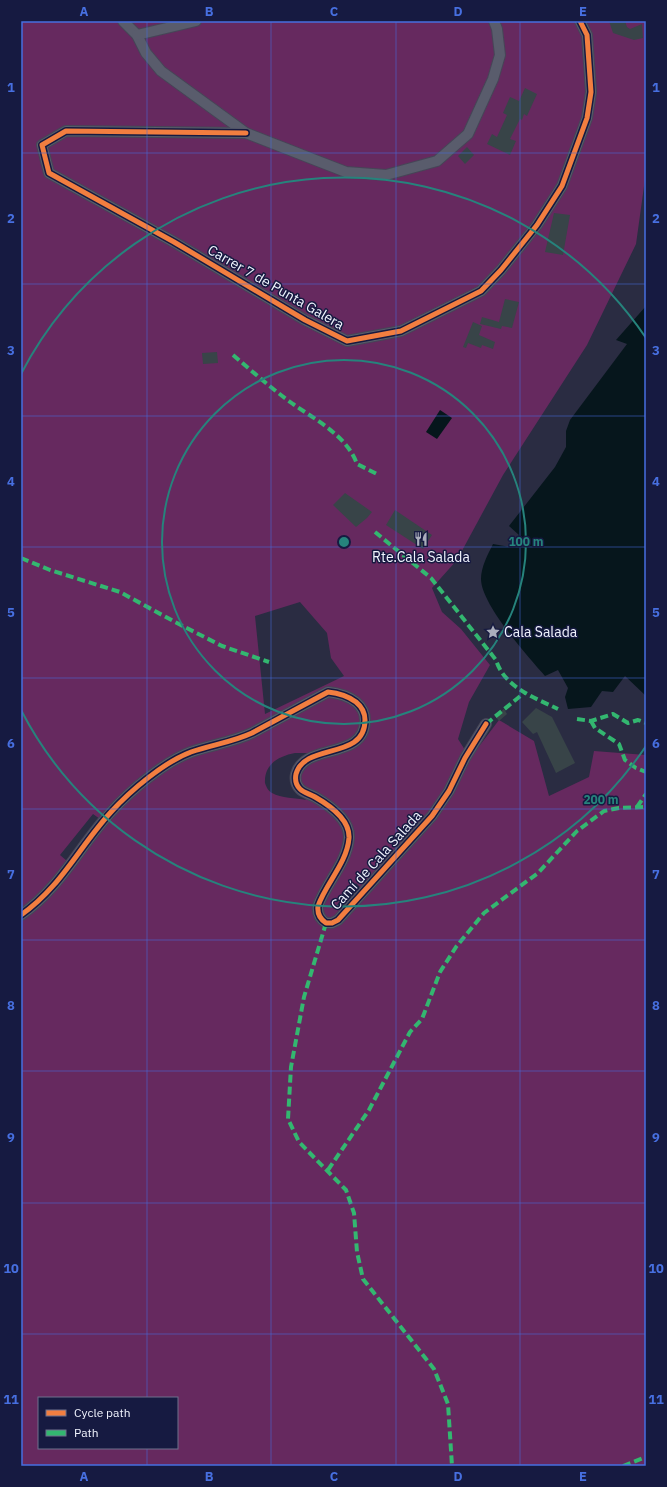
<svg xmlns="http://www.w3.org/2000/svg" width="667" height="1487" font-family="'IBM Plex Sans',sans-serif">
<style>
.green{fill:#66295f;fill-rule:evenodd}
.water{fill:#06161c}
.building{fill:#384448}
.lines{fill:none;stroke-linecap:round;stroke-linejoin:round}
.minor-casing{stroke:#464657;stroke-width:12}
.minor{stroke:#595c6c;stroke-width:10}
.quiet{stroke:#33b770;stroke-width:4;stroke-dasharray:8 4;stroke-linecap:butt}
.cycleway-casing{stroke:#161a41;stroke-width:8}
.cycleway{stroke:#f27e40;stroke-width:5}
.grid{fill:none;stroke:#476fe0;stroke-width:1;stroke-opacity:0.55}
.ring{fill:none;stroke:#26837c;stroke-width:2}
.labels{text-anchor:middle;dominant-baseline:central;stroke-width:3;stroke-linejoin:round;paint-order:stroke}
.street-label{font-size:14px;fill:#f1f4fe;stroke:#161a41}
.poi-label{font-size:14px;fill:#f1f4fe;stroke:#161a41}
.centre{fill:#26837c;stroke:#161a41;stroke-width:2}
.ring-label{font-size:12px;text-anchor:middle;font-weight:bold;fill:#26837c;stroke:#161a41;stroke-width:3;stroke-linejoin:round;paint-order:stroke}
.neatline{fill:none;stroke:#476fe0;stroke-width:1.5}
.grid-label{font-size:13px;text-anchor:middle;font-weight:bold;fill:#476fe0}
</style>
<rect width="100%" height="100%" fill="#2a2c42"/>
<path class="green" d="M21,21H646V172L636,244L587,345L503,475L457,560L432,588L442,612L461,629L490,665L469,702L458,739L465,750L477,749L499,720L534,741L549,796L589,777L594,751L646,755V1466H21ZM300,602L327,633L331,658L344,676L265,714L255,616ZM295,753H309C306,756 302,758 298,761C283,775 297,789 306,800C296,798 281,798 272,793C268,791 266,786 265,783C264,764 279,756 295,753ZM93,814L100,819L67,861L60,855ZM356,883L362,889L343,910L337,905ZM39,1398H177V1448H39Z"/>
<g class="water">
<path d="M646,306V696L625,676L613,692L602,691L591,707L568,709L565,697L568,688L558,670L545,676C528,657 481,604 481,579C481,567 488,554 493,544L510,547L519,535L509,526L555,467L566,447V431L570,420L627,344L616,340Z"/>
<path d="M440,410L452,418L437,439L426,432Z"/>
</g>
<g class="building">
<path d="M609,21H625L627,27L630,29L642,24L643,38L634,40L613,33Z"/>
<path d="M525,88L537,94L527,116L524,114L522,120L520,119L510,139L516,141L510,155L487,144L492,134L497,137L507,115L503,113L510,97L519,101Z"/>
<path d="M467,147L474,155L465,164L458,156Z"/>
<path d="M554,213L570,215L563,255L545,252Z"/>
<path d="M505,299L519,302L512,328L502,326L501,329L480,324L482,317L499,322Z"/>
<path d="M473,322L482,326L479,335L495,342L493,349L482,345L481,348L468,343L466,348L463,347Z"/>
<path d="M217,352L218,363L203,364L202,353Z"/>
<path d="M345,493L372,512L367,518L356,527L333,505Z"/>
<path d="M395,510L432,535L423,549L386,525Z"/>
<path d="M536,708L552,717L575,763L556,773L537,732L533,734L522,722Z"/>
<path d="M504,709L507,714L499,721L495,716Z"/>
</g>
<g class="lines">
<defs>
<g id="minor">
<path d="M123,21L137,35L146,53L161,71L246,133L346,172L386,175L437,161L468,134L493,79L500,55L497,29L494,21"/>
<path d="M137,35L196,21"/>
<path d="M246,133L66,131L42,145L49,173L174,242L305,320L347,341L401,331L481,291L501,270L537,225L562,186L587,118L591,92L587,35L580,21"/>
<path d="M21,915C61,887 79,847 111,812C130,791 164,762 191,752C211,745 233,742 252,733L328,692C338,693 348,696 356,702C362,707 365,713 365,720C365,761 305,742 296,774C295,779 296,785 300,789C304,793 310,794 315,797C329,805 350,820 349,838C347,863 326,883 318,906C317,914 320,919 326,923H332L338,920L432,816L449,791L465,758L486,724"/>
</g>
</defs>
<use href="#minor" class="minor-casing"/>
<use href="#minor" class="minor"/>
<g class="quiet">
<path d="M233,355C253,372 272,389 293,404C316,420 347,436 357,464L377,474"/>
<path d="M375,532L431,578L496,660C504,687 535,698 558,709"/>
<path d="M21,558L50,570L120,592L175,622L222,646L269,662"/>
<path d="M577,719L591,721L613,714L628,723L638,720L646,723"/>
<path d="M591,721L595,728L619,744L625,760L636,768L646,772"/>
<path d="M486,724L524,693"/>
<path d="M637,807L646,794"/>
<path d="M326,923L304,997L291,1067L288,1119L299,1142L346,1190L354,1213L357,1252L363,1279L434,1369L448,1404L452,1466"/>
<path d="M328,1170L369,1110L410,1032L422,1019L440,972L456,947L484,913L538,873L577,831L604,811L619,808L646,807"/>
<path d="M623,1466L646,1457"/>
</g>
<defs>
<g id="cycleway">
<path d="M246,133L66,131L42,145L49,173L174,242L305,320L347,341L401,331L481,291L501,270L537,225L562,186L587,118L591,92L587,35L580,21"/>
<path d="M21,915C61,887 79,847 111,812C130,791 164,762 191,752C211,745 233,742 252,733L328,692C338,693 348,696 356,702C362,707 365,713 365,720C365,761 305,742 296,774C295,779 296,785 300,789C304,793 310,794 315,797C329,805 350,820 349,838C347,863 326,883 318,906C317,914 320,919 326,923H332L338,920L432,816L449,791L465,758L486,724"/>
</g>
</defs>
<use href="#cycleway" class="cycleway-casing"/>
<use href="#cycleway" class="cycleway"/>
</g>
<path class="grid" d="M147,21V1398M271,21V1466M396,21V1466M520,21V1466M21,153H646M21,284H646M21,416H646M21,547H646M21,678H646M21,809H646M21,940H646M21,1071H646M21,1203H646M21,1334H646M147,1448V1466"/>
<g class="ring">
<circle cx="344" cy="542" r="182"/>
<path d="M646 746A364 364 0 0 1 21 710M21 374A364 364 0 0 1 646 338"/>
</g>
<defs>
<symbol id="restaurant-bare" viewBox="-9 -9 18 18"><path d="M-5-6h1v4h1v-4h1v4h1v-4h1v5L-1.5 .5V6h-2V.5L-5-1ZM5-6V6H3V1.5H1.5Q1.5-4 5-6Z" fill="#abaebc" stroke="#161a41" stroke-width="2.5" paint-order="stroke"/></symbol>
<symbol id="sight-bare" viewBox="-9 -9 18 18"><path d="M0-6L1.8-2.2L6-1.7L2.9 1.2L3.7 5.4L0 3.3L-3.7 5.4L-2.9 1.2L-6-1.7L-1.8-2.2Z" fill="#abaebc" stroke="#161a41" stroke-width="2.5" paint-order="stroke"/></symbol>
</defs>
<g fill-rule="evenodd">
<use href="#restaurant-bare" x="411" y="529" width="20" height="20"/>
<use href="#sight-bare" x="483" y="622" width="20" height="20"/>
</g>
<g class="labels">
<g class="street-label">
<text transform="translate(276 287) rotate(30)">Carrer 7 de Punta Galera</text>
<text transform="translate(376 860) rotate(-48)">Camí de Cala Salada</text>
</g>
<g class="poi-label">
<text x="421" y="557">Rte.Cala Salada</text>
<text x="504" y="632" text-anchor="start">Cala Salada</text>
</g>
</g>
<circle cx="344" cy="542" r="6" class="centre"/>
<g class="ring-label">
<text x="526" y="546">100 m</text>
<text x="601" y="804">200 m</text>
</g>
<rect width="667" height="1487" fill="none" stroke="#161a41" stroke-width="44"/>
<rect x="38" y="1397" width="140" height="52" fill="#161a41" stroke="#6e718d"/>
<rect x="46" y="1410" width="20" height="6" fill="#f27e40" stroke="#6e718d"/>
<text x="74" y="1417" font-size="12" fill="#f1f4fe">Cycle path</text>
<rect x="46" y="1430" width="20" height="6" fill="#33b770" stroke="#6e718d"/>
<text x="74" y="1437" font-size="12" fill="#f1f4fe">Path</text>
<rect x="22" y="22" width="623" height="1443" class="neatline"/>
<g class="grid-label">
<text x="84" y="16">A</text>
<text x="209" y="16">B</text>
<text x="334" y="16">C</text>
<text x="458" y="16">D</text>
<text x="583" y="16">E</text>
<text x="11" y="92">1</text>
<text x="656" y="92">1</text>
<text x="11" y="223">2</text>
<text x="656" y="223">2</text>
<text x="11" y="355">3</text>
<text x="656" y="355">3</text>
<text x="11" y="486">4</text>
<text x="656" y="486">4</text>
<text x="11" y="617">5</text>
<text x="656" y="617">5</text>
<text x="11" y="748">6</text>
<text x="656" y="748">6</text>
<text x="11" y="879">7</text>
<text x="656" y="879">7</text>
<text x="11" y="1010">8</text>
<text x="656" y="1010">8</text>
<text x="11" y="1142">9</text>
<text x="656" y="1142">9</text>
<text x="11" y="1273">10</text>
<text x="656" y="1273">10</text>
<text x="11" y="1404">11</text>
<text x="656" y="1404">11</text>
<text x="84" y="1481">A</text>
<text x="209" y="1481">B</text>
<text x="334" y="1481">C</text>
<text x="458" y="1481">D</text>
<text x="583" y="1481">E</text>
</g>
</svg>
